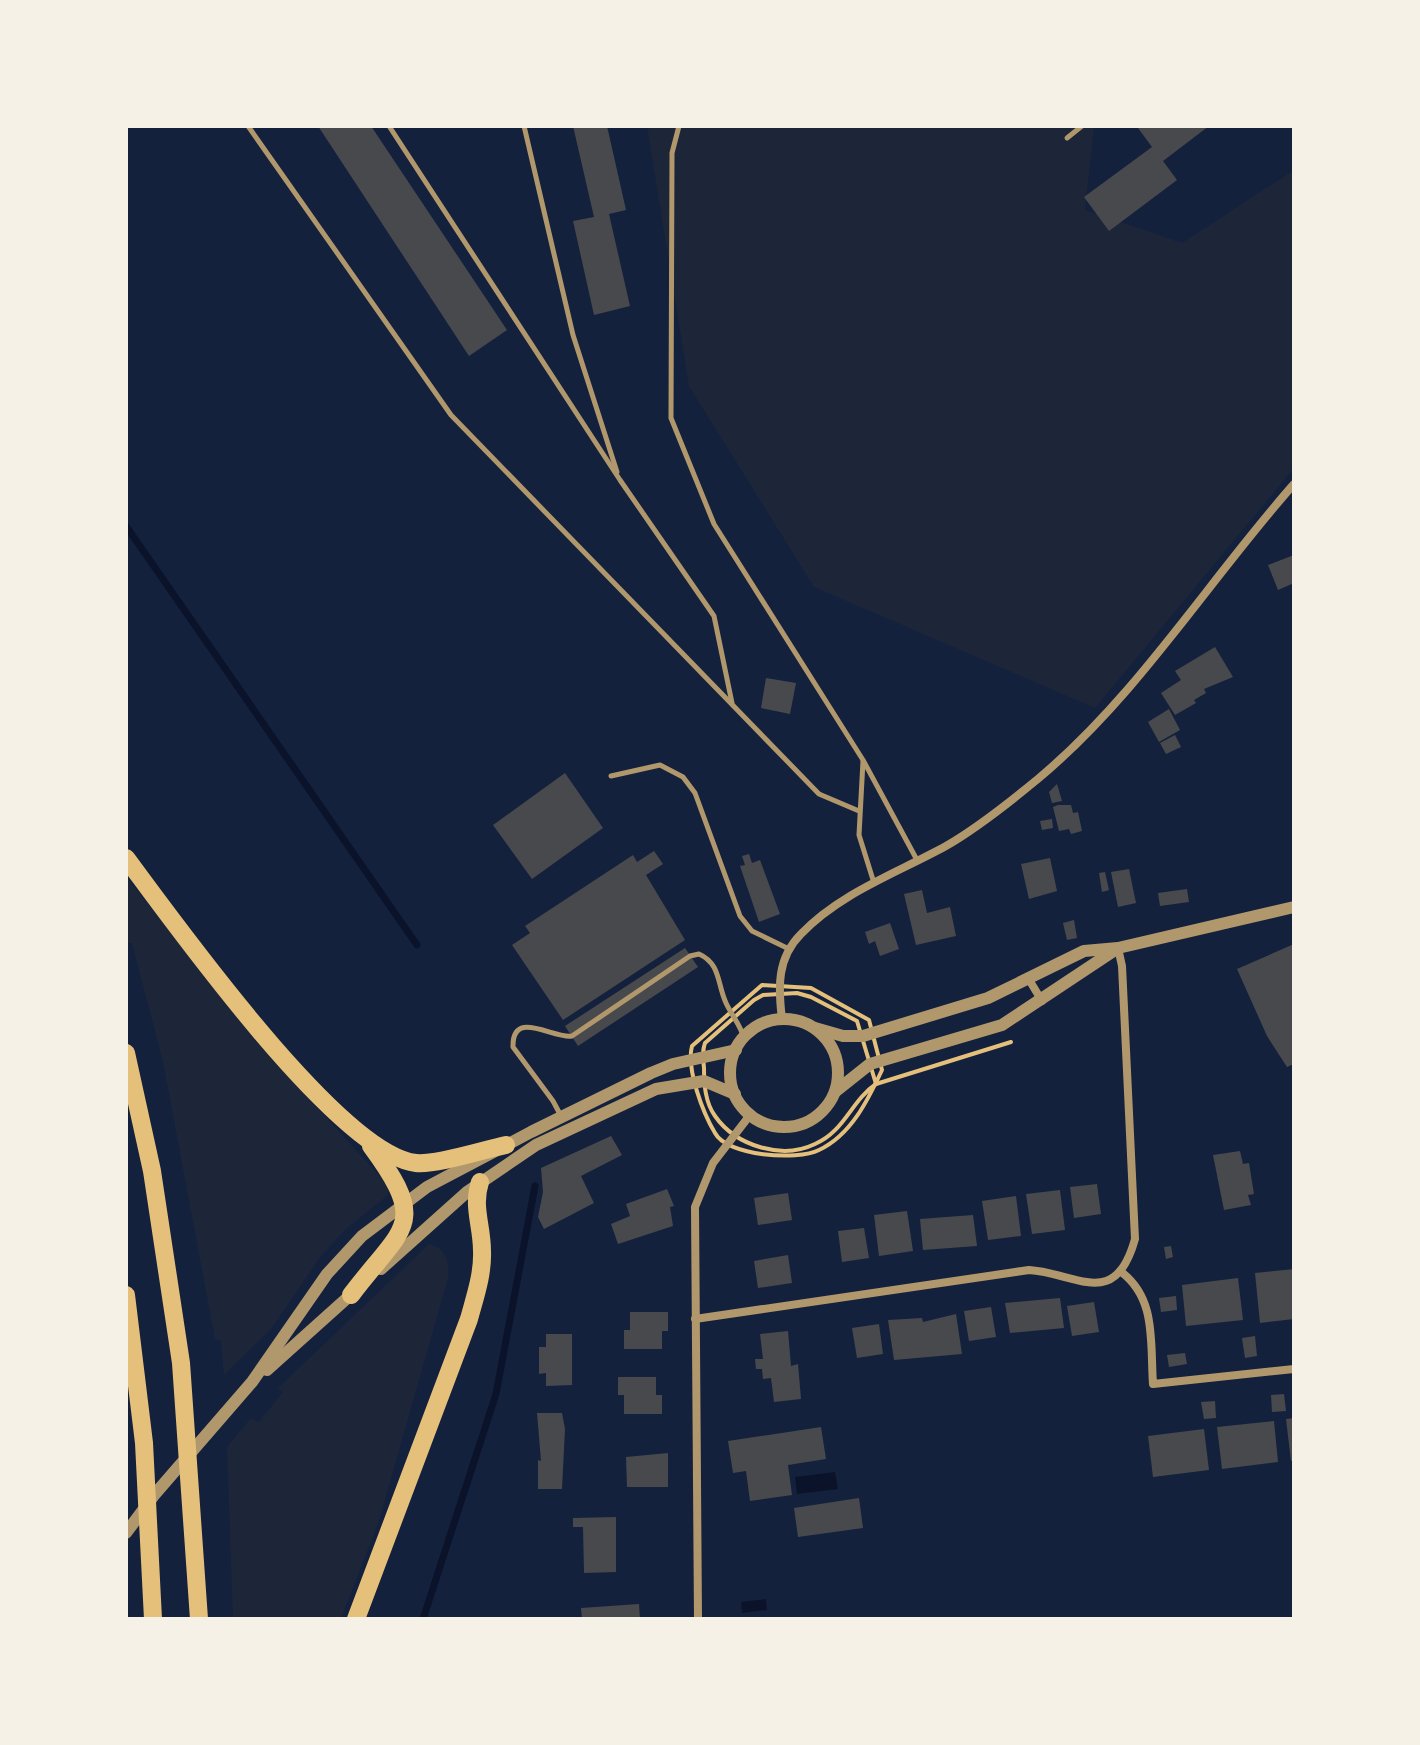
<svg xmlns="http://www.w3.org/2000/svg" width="1420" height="1745" font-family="'Exo 2',sans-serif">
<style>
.green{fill:#1d2539}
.water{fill:#0b132b}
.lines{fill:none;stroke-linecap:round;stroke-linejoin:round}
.stream{stroke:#0b132b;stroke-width:7}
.building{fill:#48494c}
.path{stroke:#e5c07b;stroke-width:4}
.service{stroke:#b1986c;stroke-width:5}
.minor{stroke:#b1986c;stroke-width:8}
.tertiary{stroke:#b1986c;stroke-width:12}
.trunk{stroke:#e5c07b;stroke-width:18}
</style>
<rect width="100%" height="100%" fill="#14213d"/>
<g class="green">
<path d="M647,126H1094L1085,210L1182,243L1294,170V468L1095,708L814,587L689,386Z"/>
<path d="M126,877L279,1066L387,1184L388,1195L346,1229L321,1256L271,1329L224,1375L221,1341L215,1339L163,1062L132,943H128L126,938Z"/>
<path d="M429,1244C447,1249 449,1261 448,1278L379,1521L341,1619H233L227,1447L251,1418L259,1422L283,1392L278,1388Z"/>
</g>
<g class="water">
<path d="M835,1472L838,1489L797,1494L795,1477Z"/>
<path d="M766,1599L767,1610L742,1613L741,1602Z"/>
</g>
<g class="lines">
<g class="stream">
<path d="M126,526L417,945"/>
<path d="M423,1619L496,1394L535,1186"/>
</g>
</g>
<g class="building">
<path d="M318,126H371L507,330L469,356Z"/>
<path d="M573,126H607L626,210L609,214L630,306L594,315L573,221L594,217Z"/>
<path d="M1140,126H1209L1163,161L1177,180L1109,231L1084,197L1152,147L1138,128Z"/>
<path d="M1294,555V583L1278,590L1268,565Z"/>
<path d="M1215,647L1233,677L1204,689L1206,693L1194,700L1196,703L1175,715L1161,693L1181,680L1175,671Z"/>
<path d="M766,678L796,683L790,714L761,708Z"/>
<path d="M1169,709L1180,730L1159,742L1148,722Z"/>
<path d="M1175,735L1181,747L1166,754L1160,743Z"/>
<path d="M565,773L603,828L532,879L493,825Z"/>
<path d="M1057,784L1062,801L1052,803L1049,792Z"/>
<path d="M1058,805H1071L1073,813L1078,812L1082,831L1071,834L1069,829L1059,831L1053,807Z"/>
<path d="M1052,819L1053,828L1042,830L1040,821Z"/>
<path d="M654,851L663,864L646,875L685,940L563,1020L512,945L530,933L525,926L633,855L637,862Z"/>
<path d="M749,854L752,863L760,860L780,914L759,922L740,866L745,865L742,856Z"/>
<path d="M1050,858L1057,891L1029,899L1021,864Z"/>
<path d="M1129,869L1136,903L1118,907L1111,872Z"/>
<path d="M1105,872L1109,890L1102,892L1099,873Z"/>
<path d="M1187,889L1189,902L1160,906L1158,893Z"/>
<path d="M922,890L927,913L950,907L956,936L916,945L904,894Z"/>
<path d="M1074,920L1077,938L1067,940L1063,923Z"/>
<path d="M890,923L899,949L880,956L875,941L869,944L865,932Z"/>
<path d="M1294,944V1064L1287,1067L1267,1036L1237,969Z"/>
<path d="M685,948L698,967L578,1046L565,1026Z"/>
<path d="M611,1136L622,1155L581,1176L594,1203L544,1229L538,1217L543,1192L541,1168Z"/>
<path d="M1240,1151L1243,1164L1249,1163L1254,1194L1248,1195L1251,1205L1224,1210L1213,1155Z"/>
<path d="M1097,1184L1101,1214L1074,1218L1070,1187Z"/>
<path d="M667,1189L674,1206L670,1207L673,1226L618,1244L611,1224L630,1216L626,1204Z"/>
<path d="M1060,1190L1065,1230L1032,1234L1026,1194Z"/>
<path d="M788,1193L792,1220L758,1225L754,1198Z"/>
<path d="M1016,1196L1021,1236L988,1240L982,1201Z"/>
<path d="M907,1211L913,1251L879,1256L874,1215Z"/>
<path d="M973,1215L977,1246L923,1250L920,1219Z"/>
<path d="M864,1228L869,1258L842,1262L838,1231Z"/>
<path d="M1171,1246L1173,1257L1166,1259L1164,1247Z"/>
<path d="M788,1255L792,1283L758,1288L754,1261Z"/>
<path d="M1294,1269V1319L1260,1323L1255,1273Z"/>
<path d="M1238,1278L1243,1320L1186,1326L1182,1285Z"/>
<path d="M1176,1296L1177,1310L1161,1312L1159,1298Z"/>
<path d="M1060,1298L1064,1328L1010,1333L1005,1303Z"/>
<path d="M1094,1302L1099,1332L1072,1336L1067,1306Z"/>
<path d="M991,1307L996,1337L969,1341L964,1311Z"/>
<path d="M630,1312H668V1331H662V1349H624V1330H630Z"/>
<path d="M956,1314L962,1354L894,1360L888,1320L922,1318L923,1322Z"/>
<path d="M879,1324L883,1354L857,1358L852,1328Z"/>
<path d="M788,1331L791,1366L798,1364L801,1399L774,1402L771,1378L763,1379L762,1369H756L755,1359H763L760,1334Z"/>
<path d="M546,1334H572V1385L546,1386V1373L539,1374V1347H546Z"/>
<path d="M1255,1336L1257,1356L1245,1358L1242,1338Z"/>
<path d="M1185,1353L1187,1364L1169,1367L1167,1355Z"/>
<path d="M618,1377H656V1395H662V1414H624V1395H618Z"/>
<path d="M1284,1394L1286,1411L1272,1412L1271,1395Z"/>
<path d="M1215,1401L1216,1418L1204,1419L1201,1402Z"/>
<path d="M537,1413H562L565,1429L562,1489H538V1460L541,1461Z"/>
<path d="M1294,1418V1460L1291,1461L1286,1419Z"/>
<path d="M1274,1421L1278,1462L1222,1469L1217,1427Z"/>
<path d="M821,1427L826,1459L788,1465L792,1495L750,1501L746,1471L733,1473L728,1441Z"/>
<path d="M1204,1429L1209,1470L1153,1477L1148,1436Z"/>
<path d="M668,1453V1487H627L626,1457Z"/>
<path d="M859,1498L863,1528L798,1537L794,1508Z"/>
<path d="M616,1517V1572L584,1573L583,1527H573V1518Z"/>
<path d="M639,1604L640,1619H582L581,1608Z"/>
</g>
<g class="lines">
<g class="path">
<path d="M762,985L811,988L869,1020L882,1070C868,1100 851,1135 819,1150C797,1161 727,1156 715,1133C703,1113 686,1069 692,1046Z"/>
<path d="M797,993L811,997L857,1021L876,1084C851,1101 845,1131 815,1144C782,1160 736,1146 715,1116C705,1102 704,1084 704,1068C703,1059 702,1051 705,1043L754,1000L763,995Z"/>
<path d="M876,1084L1011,1042"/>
</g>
<g class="service">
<path d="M248,126L451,415L819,794L859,811"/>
<path d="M389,126L620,480L714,616L732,703"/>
<path d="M524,126L573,335L617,472"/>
<path d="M679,126L672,153L671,418L714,524L863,760L917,860"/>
<path d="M1067,138L1082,126"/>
<path d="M863,761L859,835L874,883"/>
<path d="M611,776L660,765L683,777L695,793L740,916L752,931L789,949"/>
<path d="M561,1116L553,1101L513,1047C512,1008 553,1039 572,1036L690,956L699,954C721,964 717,984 726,1003C732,1016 740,1024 744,1038"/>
</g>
<g class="minor">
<path d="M1028,978L1042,1001"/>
<path d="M782,1019C778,987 777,958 801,934C840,893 897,873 946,846C979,827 1010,802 1039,778C1138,695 1209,580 1294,484"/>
<path d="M1120,1271C1157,1298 1150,1342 1153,1384L1294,1369"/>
<path d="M695,1319L1029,1270C1077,1273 1115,1311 1135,1239L1122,966L1118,948"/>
<path d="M698,1619L695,1207L713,1163L750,1115"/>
</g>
<g class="tertiary">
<circle cx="784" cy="1073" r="54"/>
<path d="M815,1028L843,1036H863L988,998L1084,951L1118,948L1294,907"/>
<path d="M836,1091L870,1064L1002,1025L1115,950"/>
<path d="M381,1269L467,1192L536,1145L656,1089L704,1081L735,1094"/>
<path d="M267,1370L355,1291"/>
<path d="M126,1533L155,1494L252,1382L327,1274L362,1236L427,1187L531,1132L651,1073L673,1064L736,1050"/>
</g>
<g class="trunk">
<path d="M126,858C176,925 339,1154 416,1163C437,1165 482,1150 506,1145"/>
<path d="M126,1053L152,1171L181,1363L199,1619"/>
<path d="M126,1295L144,1443L153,1619"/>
<path d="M351,1295C403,1226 430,1226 371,1146"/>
<path d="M356,1619L469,1319C475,1297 483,1274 482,1251C482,1225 472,1207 480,1182"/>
</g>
</g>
<rect width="1420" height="1745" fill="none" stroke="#f6f1e7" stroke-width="256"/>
</svg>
